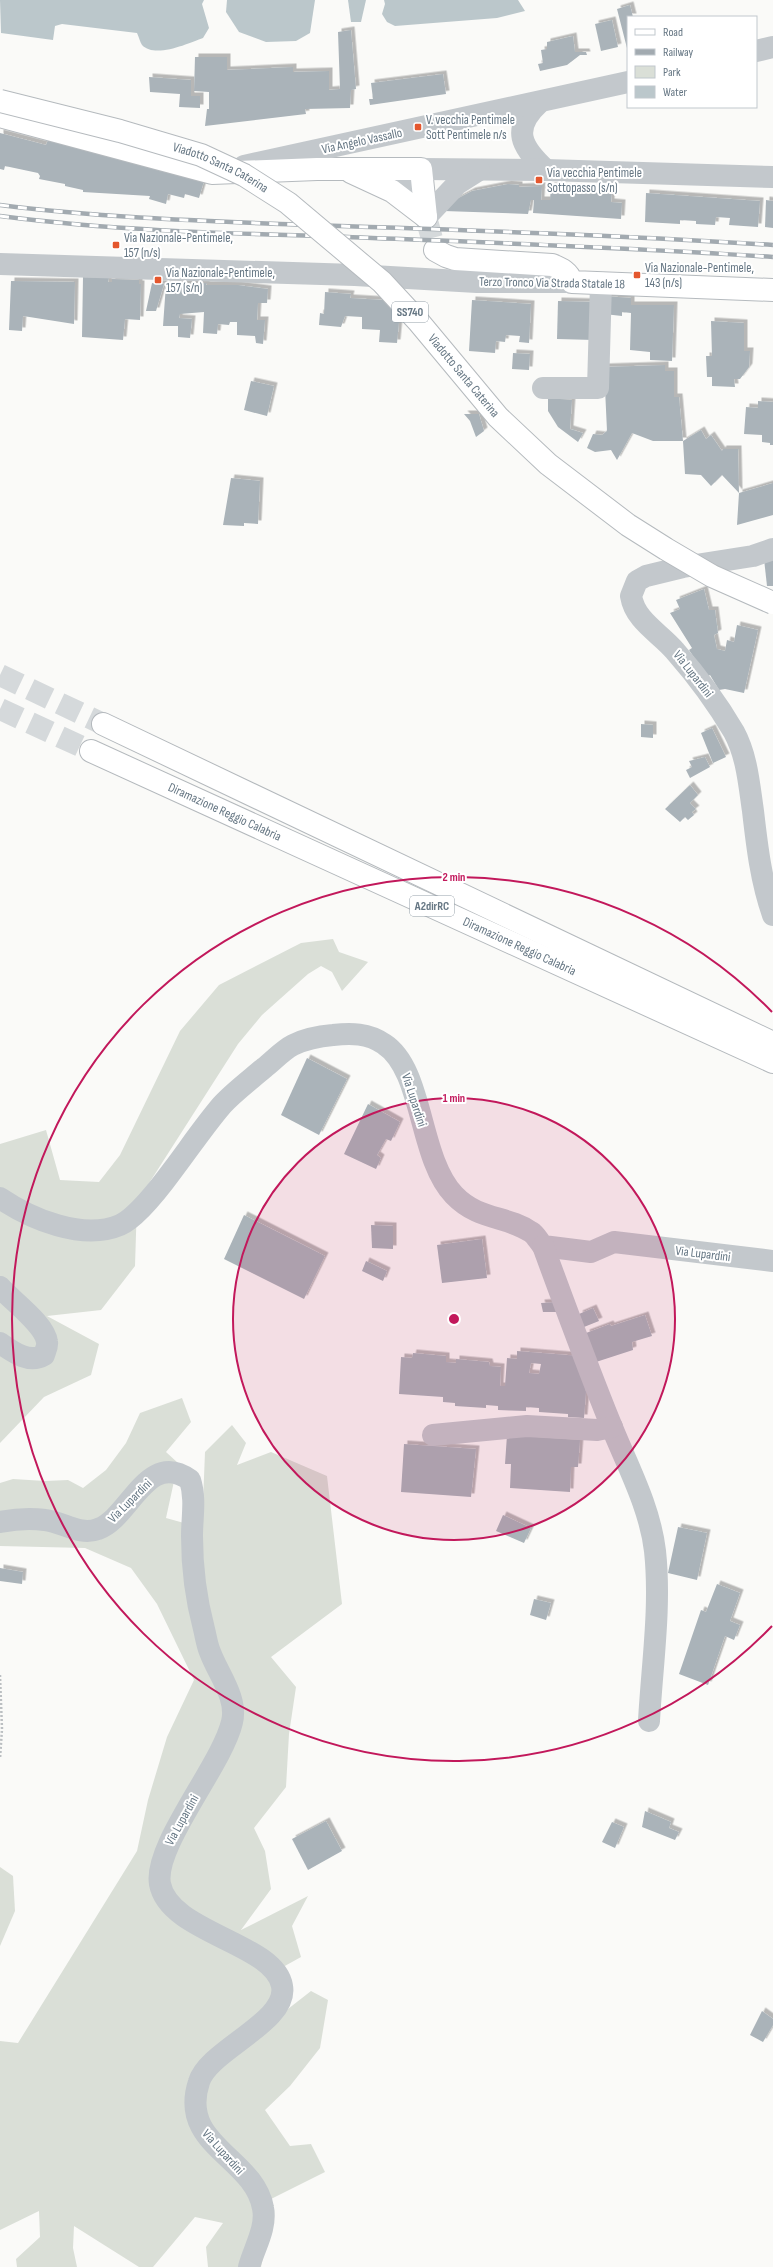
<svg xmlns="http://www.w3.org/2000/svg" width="773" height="2267" font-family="'Sofia Sans Condensed',sans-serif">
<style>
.green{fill:#dadfd7}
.water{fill:#bbc7cb}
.building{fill:#aab3b9;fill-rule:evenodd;filter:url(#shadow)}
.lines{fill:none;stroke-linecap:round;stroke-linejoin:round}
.major-tunnel{stroke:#d5d9db;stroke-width:22;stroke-dasharray:22 11;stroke-linecap:butt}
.highway-tunnel{stroke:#d5d9db;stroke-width:22;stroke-dasharray:22 11;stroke-linecap:butt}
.major-casing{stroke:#b5babe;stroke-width:24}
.highway-casing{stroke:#b4b9bd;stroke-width:24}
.path{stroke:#bbbfc2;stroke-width:2.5;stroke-dasharray:2 2;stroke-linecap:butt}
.minor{stroke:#c3c8cc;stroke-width:22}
.major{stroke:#fff;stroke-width:22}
.highway{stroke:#fff;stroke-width:22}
.rail-casing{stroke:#a2aab0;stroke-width:4.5}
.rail{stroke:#fff;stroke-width:3;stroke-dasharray:9;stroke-linecap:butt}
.major-bridge-casing{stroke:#b5babe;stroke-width:24;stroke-linecap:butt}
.major-bridge{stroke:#fff;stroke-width:22}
.ring{fill:none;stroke:#c2185b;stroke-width:2}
.poi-dot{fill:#e4572e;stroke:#fff;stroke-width:1.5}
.labels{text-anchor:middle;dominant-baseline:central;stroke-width:4;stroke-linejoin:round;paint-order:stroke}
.shield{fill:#fff;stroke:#939fa8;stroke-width:1}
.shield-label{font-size:12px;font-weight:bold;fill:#657683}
.poi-label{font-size:13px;fill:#657683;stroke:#fff;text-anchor:start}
.street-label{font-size:13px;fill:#657683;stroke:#fff}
.centre{fill:#c2185b;stroke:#fff;stroke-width:2}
.ring-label{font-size:12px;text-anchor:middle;font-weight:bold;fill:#c2185b;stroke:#fff;stroke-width:4;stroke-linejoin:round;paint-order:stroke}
</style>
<defs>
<filter id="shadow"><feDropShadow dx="3.5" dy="-3.5" stdDeviation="0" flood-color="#0004"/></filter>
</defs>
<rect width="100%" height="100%" fill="#fafaf8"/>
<g class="green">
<path d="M333,939L339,952L368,962L342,991L332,972L321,966L308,974L262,1015L238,1044L137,1202L135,1266L101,1310L47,1316L99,1344L91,1375L44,1397L0,1443V1144L46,1130L60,1180L99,1182L120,1155L180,1031L219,985L301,943Z"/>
<path d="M182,1398L191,1422L166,1452L178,1463L166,1518L202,1528L205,1452L232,1425L246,1443L237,1465L271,1452L327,1476L342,1604L271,1657L296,1687L289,1734L286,1787L254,1828L265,1851L271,1889L241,1930L308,1896L292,1926L301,1957L283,1967L279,2016L311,1991L328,2000L320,2048L290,2086L265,2110L290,2146L311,2144L325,2172L269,2200L268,2233L261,2267H208L206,2247L223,2223L195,2217L153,2267H139L74,2226L73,2248L77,2267H17L16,2259L40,2237L39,2211L0,2230V2041L18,2043L137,1851L148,1800L167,1737L194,1680L157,1604L131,1568L85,1548L0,1546V1483L13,1479L45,1481L68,1480L83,1488L106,1470L126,1443L140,1413Z"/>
<path d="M0,1867L13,1876L15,1911L0,1946Z"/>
</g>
<g class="water">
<path d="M0,0H204L202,4L209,28L203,38C189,43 155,59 142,45C140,42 139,37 137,33L62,24L55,26L53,40L1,33Z"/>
<path d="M227,0H315L310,33L296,41L266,42L239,32L226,12Z"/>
<path d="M348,0H366L361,22H351Z"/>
<path d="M384,0H518L525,11L497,18L395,26L387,22L382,14L385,4Z"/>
</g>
<g class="building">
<path d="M630,5L633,17H628V52L617,9Z"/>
<path d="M612,20L618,47L601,51L595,24Z"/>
<path d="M351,30L356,89L351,90L350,108L305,109L306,114L205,126L207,109H209V92L194,91L195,57H227V70L293,67V72L329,71V90L340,89L338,32Z"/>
<path d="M573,36L575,52H586L587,55H580L567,65L540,71L538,64L543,63L541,50L547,49V42Z"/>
<path d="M443,74L446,94L370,105L369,99H373L371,83Z"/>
<path d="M149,77L191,80V96H200V108L179,107L180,94L150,92Z"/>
<path d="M0,133L46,145L48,140L204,181L199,198L185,194L184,198L168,194L166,204L149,199L150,196L83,192V190L65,186V184L39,179L40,176L38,173L5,166L4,170L0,169Z"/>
<path d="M508,184L519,185V187L542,186L541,200H550L551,186L612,190L611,202L622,203L621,219L533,213L534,200H531L528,214L444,211L453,201L472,191Z"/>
<path d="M646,193L760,201L758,227L729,225L730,218L716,217L715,225L696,224V221L680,220V224L645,222Z"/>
<path d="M766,200L773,201V228L765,227Z"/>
<path d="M83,277L109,278L108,282H112V279L139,280V284H141L140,320L125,319L123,340L82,337Z"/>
<path d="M11,281L75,282L74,324L23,316L22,331L9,330Z"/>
<path d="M152,283L164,284L156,311H146Z"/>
<path d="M207,283L206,285H238L268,289L267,303H258L257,320H265L263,344L256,343L255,336L237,335V322H230L229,325L218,324L217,334L203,333L204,312L180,314L179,318L192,319L190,338L178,337V326H163L166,284Z"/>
<path d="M325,292L351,294L350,298L401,301L397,343L379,342L380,330L362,329V317L345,316L341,327L319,325L320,313L324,314Z"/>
<path d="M605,296L631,298V305H674L672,361L650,360V352L630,350L631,313L622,312V316L604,314Z"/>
<path d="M472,300L531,304L529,343L519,342L520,336L506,335L505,342L496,341L495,353L469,351Z"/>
<path d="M558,301L595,302L594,340L557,339Z"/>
<path d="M711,321L744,323V351H750L749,367L740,379H734L735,387L712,386V377H707L706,356H712Z"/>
<path d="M513,353L530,354L529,370L512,369Z"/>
<path d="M665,365V371H674V397H679L683,441H653L632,433L617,460L611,450L595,452L587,448L593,434L602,435L607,431L604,367Z"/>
<path d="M251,381L274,386L267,416L244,410Z"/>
<path d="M548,398L572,400L570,429L583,433L578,442L558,427L548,411Z"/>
<path d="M758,401L773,402V445H770V443L762,442V435L744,434L746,407L758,408Z"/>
<path d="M464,414H479L484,431L476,437L470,421Z"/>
<path d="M701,430L706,439L711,435L722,451L723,449H738L739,493L722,475L711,486L701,475L685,474L683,441Z"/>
<path d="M231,478L260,481L258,524L244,523V526L223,525Z"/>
<path d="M773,483V515L737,525L739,493Z"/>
<path d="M773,558V586H767L764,559Z"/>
<path d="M704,589L709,610H715L718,633L714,635L717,649L725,651L727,640L734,642L737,625L758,630L744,693L725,689L719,690L710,675L707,677L689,650L692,648L670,613L680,609L676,600Z"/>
<path d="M641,724L653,725V738L641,737Z"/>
<path d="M712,728L726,757L713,763L701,733Z"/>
<path d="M705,757L710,767L690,778L686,770L692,767L689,761Z"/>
<path d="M690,785L698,795L690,803L696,809L692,812L694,815L688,820L685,817L680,822L665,809Z"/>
<path d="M307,1058L347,1079L319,1135L281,1115Z"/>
<path d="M368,1104L400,1122L391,1141L386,1139L377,1155L381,1158L376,1169L344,1154Z"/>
<path d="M244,1215L325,1256L304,1299L224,1259Z"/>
<path d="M371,1225L393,1226V1249L372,1248Z"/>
<path d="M482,1239L487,1278L442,1283L437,1245Z"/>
<path d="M366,1261L387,1271L383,1281L362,1271Z"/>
<path d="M559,1302L563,1312H543L541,1303Z"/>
<path d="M593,1308L599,1321L584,1327L579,1314Z"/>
<path d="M645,1315L652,1336L632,1342L633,1350L596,1362L586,1333L610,1324L611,1326Z"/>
<path d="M517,1351L580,1356L586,1392L584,1418L568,1417V1414L539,1412V1408L526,1407V1411L498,1410V1406L486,1405V1408L455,1406V1403L443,1402V1397L399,1394L401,1357L412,1358L413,1353L446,1356V1362L456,1363V1359L489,1362L490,1366L501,1367L500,1386H505L507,1358L517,1359ZM531,1363L541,1364L539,1374L529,1373Z"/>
<path d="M507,1435L580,1440L578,1467H571L570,1492L510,1488L511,1464H505Z"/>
<path d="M404,1444L476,1449L471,1497L401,1492Z"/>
<path d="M503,1515L531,1528L524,1543L496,1531Z"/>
<path d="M678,1527L707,1533L697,1580L668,1573Z"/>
<path d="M0,1568L23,1572L22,1584L0,1581Z"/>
<path d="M717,1584L740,1593L730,1621L740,1625L734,1640L725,1636L708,1685L679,1674L701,1610L706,1612Z"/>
<path d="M534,1599L551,1603L546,1620L530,1615Z"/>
<path d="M645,1811L671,1822L669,1828L679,1832L675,1840L642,1827Z"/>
<path d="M326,1821L342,1851L308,1870L292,1839Z"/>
<path d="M612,1822L624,1827L615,1848L602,1842Z"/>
<path d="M762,2011L773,2019V2025L763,2042L750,2035Z"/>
</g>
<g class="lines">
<path class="major-tunnel" d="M426,217L435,250"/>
<g class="highway-tunnel">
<path d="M0,675L103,724"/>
<path d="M0,709L91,751"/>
</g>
<defs>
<g id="major">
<path d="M0,116L212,173L317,169H421L426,217"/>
<path d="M351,172L392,191L426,217"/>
<path d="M435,250L446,256L455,259L552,265C562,269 568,272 572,282L773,290"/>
</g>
<g id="highway">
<path d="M103,724L773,1043"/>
<path id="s1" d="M91,751L773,1062"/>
</g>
</defs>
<use href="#major" class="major-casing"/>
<use href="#highway" class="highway-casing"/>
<path class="path" d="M0,1675L2,1729L0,1759"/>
<g class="minor">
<path d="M756,51L773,47"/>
<path d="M539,103C511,129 521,147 546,170"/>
<path d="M244,166L628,82"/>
<path d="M398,169L407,201"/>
<path d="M421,169L546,170L773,177"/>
<path d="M426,217L457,184L479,170"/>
<path d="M0,264L355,275L477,282H572"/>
<path d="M543,388H598L601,283"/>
<path d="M773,549L753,556L683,567L646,576L637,581L631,596C635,621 660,633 675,651C697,676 717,703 734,732C747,756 749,784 753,811C757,846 761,881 773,915"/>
<path d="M0,1198C31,1219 83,1241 120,1225C136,1218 161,1186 172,1171C188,1150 204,1126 222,1105C234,1092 250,1080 264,1068C273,1061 283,1050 293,1045C305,1039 321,1036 333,1035C351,1033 368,1033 384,1044C424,1070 418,1157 454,1195C479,1221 506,1215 531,1232C536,1235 539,1242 543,1246L591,1252L614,1242L773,1261"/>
<path d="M543,1246C565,1306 587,1366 611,1425C627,1465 650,1507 655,1551C661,1607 652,1665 649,1721"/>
<path d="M0,1287C12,1301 45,1324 47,1342C48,1346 45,1351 44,1355C29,1364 13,1352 0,1343"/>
<path d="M433,1435L527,1426L597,1430L612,1427"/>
<path d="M0,1522C15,1519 31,1518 45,1520C63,1522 80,1536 98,1529C130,1518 147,1449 190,1480C196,1499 192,1517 192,1536C192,1567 196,1599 204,1629C206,1637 207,1645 210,1652C218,1674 238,1698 232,1722C222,1765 153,1846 160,1884C169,1933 275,1943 282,1986C289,2022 208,2050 199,2082C178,2145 254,2157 263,2208C267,2228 254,2248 249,2267"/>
</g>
<use href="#major" class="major"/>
<use href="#highway" class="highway"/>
<defs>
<g id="rail">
<path d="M0,205C102,218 204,221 307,225C462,230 618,235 773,245"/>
<path d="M0,216C107,230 214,233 322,236C473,242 623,247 773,257"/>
</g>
</defs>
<use href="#rail" class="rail-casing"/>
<use href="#rail" class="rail"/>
<defs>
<g id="major-bridge">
<path id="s2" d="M0,101L120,131L201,155L244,175L288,203L382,282L418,321L498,417L548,464L628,525L666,549L712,576L773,603"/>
</g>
</defs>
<use href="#major-bridge" class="major-bridge-casing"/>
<use href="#major-bridge" class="major-bridge"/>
</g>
<circle cx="454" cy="1319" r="221" fill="#c2185b" fill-opacity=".12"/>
<g class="ring">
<circle cx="454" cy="1319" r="221"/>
<path d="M772 1626A442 442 0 1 1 772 1012"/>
</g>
<g class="poi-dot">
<rect x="414" y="123" width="8" height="8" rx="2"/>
<rect x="535" y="176" width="8" height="8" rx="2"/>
<rect x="112" y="241" width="8" height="8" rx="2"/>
<rect x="633" y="271" width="8" height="8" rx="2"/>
<rect x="154" y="276" width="8" height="8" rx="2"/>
</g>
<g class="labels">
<g class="shield">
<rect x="392" y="302" width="36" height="20" rx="3"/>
<rect x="410" y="896" width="44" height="20" rx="3"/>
</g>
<g class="shield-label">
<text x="410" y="312">SS740</text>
<text x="432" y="906">A2dirRC</text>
</g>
<g class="poi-label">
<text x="426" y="120">V. vecchia Pentimele<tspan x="426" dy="15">Sott Pentimele n/s</tspan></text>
<text x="547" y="173">Via vecchia Pentimele<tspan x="547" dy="15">Sottopasso (s/n)</tspan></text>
<text x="124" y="238">Via Nazionale-Pentimele,<tspan x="124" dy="15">157 (n/s)</tspan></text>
<text x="645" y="268">Via Nazionale-Pentimele,<tspan x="645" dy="15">143 (n/s)</tspan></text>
<text x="166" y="273">Via Nazionale-Pentimele,<tspan x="166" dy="15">157 (s/n)</tspan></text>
</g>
<g class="street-label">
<text transform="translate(362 141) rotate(-12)">Via Angelo Vassallo</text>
<text stroke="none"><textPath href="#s2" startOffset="231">Viadotto Santa Caterina</textPath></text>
<text transform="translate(552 283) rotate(1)">Terzo Tronco Via Strada Statale 18</text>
<text stroke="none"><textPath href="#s2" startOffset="555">Viadotto Santa Caterina</textPath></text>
<text transform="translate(693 674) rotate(52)">Via Lupardini</text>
<text stroke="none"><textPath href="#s1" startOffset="147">Diramazione Reggio Calabria</textPath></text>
<text stroke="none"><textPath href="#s1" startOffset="471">Diramazione Reggio Calabria</textPath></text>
<text transform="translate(414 1100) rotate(72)">Via Lupardini</text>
<text transform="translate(703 1254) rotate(7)">Via Lupardini</text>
<text transform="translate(130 1501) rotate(-45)">Via Lupardini</text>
<text transform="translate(182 1820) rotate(-61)">Via Lupardini</text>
<text transform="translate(223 2152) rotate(48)">Via Lupardini</text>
</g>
</g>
<circle cx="454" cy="1319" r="6" class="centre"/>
<g class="ring-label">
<text x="454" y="881">2 min</text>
<text x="454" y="1102">1 min</text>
</g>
<rect x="627" y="16" width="130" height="92" fill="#ffffff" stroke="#c1c8cd"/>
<rect x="635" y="29" width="20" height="6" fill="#ffffff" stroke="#c1c8cd"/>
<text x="663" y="36" font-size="12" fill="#657683">Road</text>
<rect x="635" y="49" width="20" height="6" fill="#a2aab0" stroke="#c1c8cd"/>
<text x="663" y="56" font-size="12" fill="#657683">Railway</text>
<rect x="635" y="66" width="20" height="12" fill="#dadfd7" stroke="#c1c8cd"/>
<text x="663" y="76" font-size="12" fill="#657683">Park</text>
<rect x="635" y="86" width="20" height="12" fill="#bbc7cb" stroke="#c1c8cd"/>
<text x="663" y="96" font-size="12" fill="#657683">Water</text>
</svg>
